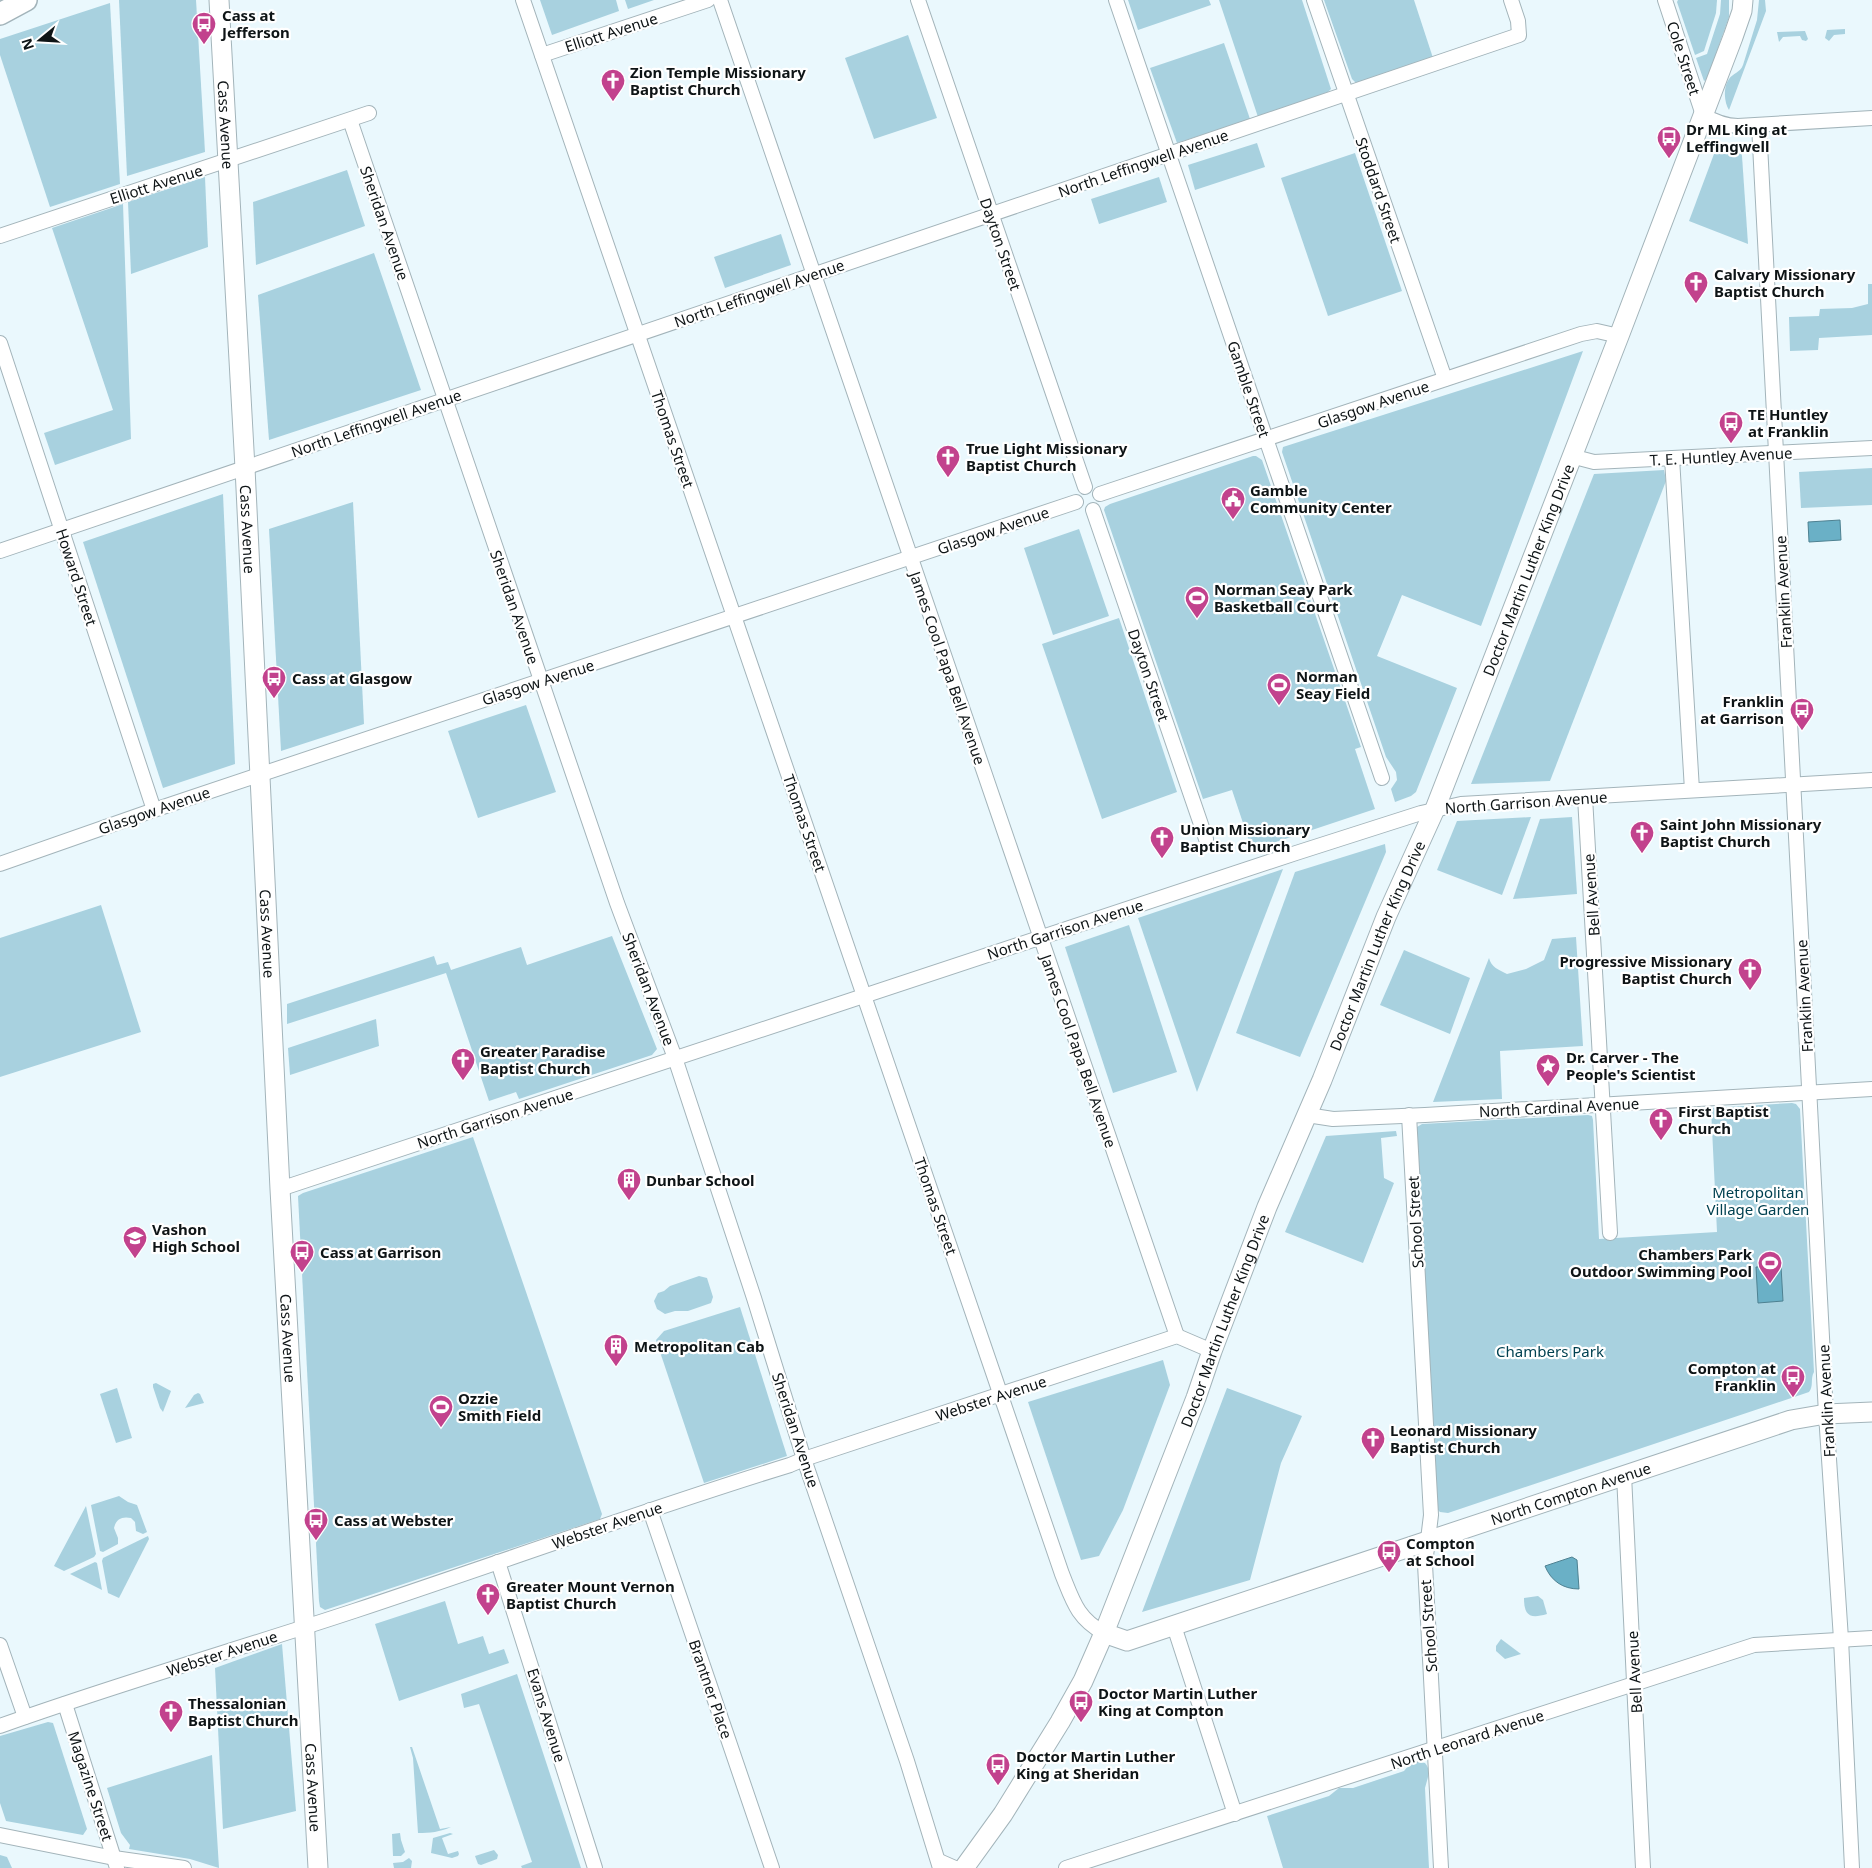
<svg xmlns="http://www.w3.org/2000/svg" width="1872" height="1868" font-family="'Noto Sans',sans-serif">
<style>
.green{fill:#a8d1df}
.water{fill:#6ab0c6;stroke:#4e8191}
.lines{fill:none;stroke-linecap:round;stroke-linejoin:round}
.minor-casing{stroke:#a3b4ba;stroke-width:16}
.secondary-casing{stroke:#a3b4ba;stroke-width:21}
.primary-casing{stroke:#a3b4ba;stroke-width:24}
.minor{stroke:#fff;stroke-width:14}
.secondary{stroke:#fff;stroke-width:19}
.primary{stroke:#fff;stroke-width:21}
.labels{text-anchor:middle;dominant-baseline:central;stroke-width:4.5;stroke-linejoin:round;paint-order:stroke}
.poi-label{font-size:15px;font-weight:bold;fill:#0e1416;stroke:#fff;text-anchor:start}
.street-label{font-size:15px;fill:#0e1416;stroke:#fff}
.park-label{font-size:15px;fill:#004151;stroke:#fff}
</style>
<rect width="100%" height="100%" fill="#eaf8fd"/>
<g class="green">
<path d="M119,0H196L205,152L127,176Z"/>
<path d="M540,0H616L619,11L552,35Z"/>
<path d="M625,0H654L628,9Z"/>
<path d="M1128,0H1209L1211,5L1138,30Z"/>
<path d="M1219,0H1302L1331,89L1328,92L1258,117Z"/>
<path d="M1324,0H1414L1433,58L1361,83H1356L1352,79Z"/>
<path d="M1678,0H1717L1716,13L1704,51L1695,55L1677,2Z"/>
<path d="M1721,0H1729V17L1707,79L1704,81L1696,58L1707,54L1720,14Z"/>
<path d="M1759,0H1765L1766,11L1729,110C1724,102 1723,87 1729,79C1733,73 1740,73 1743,65L1757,20Z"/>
<path d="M110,3L120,184L50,207L0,55V39Z"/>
<path d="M1845,29V34L1834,35L1829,41L1825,38L1827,30Z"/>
<path d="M1805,31L1808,39L1806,41L1802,40L1800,36L1783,37L1779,42L1777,32Z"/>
<path d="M908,35L937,118L874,139L845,58Z"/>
<path d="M1224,43L1250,119L1177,143L1150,68Z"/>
<path d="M1257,143L1265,167L1195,190L1188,165Z"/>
<path d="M1717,146H1740L1742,156L1748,244L1689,221Z"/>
<path d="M1355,153L1402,291L1328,316L1281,178Z"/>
<path d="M347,170L365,226L256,265L253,202Z"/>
<path d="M205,177L208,247L131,274L128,202Z"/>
<path d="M1159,177L1167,202L1099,224L1091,199Z"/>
<path d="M123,204L131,439L55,465L44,433L113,410L52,228Z"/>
<path d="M781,234L791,265L725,288L714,257Z"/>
<path d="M374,253L421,390L269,440L258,295Z"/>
<path d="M1868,284H1872V335L1819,338L1818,350L1790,351L1789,317L1819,316L1820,309L1852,308L1868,304Z"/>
<path d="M1583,351L1481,626L1402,595L1377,656L1457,688L1416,792L1411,796L1395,802L1391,789L1397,780L1396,772L1386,757L1282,452L1283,447Z"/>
<path d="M1253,456H1256L1262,460L1361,747L1355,749L1375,809L1252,850L1232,790L1203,799L1104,510L1105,507L1110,504Z"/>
<path d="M1872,468V505L1801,508L1799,472Z"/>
<path d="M1664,470L1666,481L1550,781L1471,784L1594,474Z"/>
<path d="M223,494L235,764L163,788L83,542Z"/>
<path d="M353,502L364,724L281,751L269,529Z"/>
<path d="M1079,529L1109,616L1053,635L1024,548Z"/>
<path d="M1119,618L1177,792L1102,819L1042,644Z"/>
<path d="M526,705L556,792L478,818L448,731Z"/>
<path d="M1531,817L1502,895L1437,870L1457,821Z"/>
<path d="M1572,817L1577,894L1513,899L1540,819Z"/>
<path d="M1385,844L1386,852L1300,1057L1236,1033L1295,872Z"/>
<path d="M1283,869L1197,1092L1138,918Z"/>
<path d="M101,905L141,1032L0,1077V938Z"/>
<path d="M1129,925L1177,1072L1113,1093L1065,947Z"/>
<path d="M612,936L657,1049L652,1055L519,1099L516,1092L489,1101L446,973L287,1024V1004L434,956L437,965L448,962L451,970L521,947L527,965Z"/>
<path d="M1576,937L1583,1046L1500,1051L1502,1099L1433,1102L1489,958C1491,967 1499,970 1507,974L1526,969L1544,960L1552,939Z"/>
<path d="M1404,950L1470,978L1450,1034L1380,1005Z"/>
<path d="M376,1019L379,1046L290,1075L288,1048Z"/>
<path d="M1792,1103L1796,1104L1800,1109L1814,1372C1810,1379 1814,1386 1809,1392L1448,1513L1440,1512L1437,1509L1417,1127L1422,1124L1588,1115L1592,1116L1593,1120L1599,1239L1717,1232L1711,1108Z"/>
<path d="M1396,1131L1397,1136L1381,1138L1384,1178L1394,1183L1363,1263L1285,1232L1326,1136Z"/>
<path d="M473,1137L602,1514L600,1519L325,1610L320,1607L319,1601L298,1196L303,1193Z"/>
<path d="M699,1276L707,1278L713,1297L711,1303L688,1311H675L665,1314L657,1309L654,1301L658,1293L664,1291L670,1286Z"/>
<path d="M740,1307L787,1456L704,1483L656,1340L664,1331Z"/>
<path d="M1163,1360L1170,1385L1123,1510L1099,1556L1081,1560L1028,1402Z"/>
<path d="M156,1383L171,1391L163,1412L160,1408L153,1387V1384Z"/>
<path d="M117,1388L132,1438L116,1443L100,1394Z"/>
<path d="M1227,1388L1302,1416L1281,1463L1250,1580L1142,1612Z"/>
<path d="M198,1393L200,1394L204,1403L185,1408L194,1395Z"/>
<path d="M119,1496L128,1502L137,1505L147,1532L143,1534L136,1531L135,1522L131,1518C122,1516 116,1519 114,1528L118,1538V1544L103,1552L100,1551L91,1505Z"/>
<path d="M86,1506L96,1554L94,1557L64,1571L54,1566Z"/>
<path d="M148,1536L149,1539L119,1598L108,1593L102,1561L103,1558Z"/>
<path d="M95,1562L97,1563L102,1590L70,1574Z"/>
<path d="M1538,1596L1543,1600L1547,1614C1530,1619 1524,1616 1524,1598Z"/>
<path d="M445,1601L458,1644L483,1636L489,1654L504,1649L509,1663L399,1701L375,1624Z"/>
<path d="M1501,1639L1521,1654L1505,1659L1496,1651V1646Z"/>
<path d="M282,1644L296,1811L223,1829L215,1668Z"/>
<path d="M517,1674L581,1868H522L521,1866L532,1862L479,1704L464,1708L461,1694Z"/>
<path d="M48,1722L53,1723L87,1829L83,1835L6,1821L0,1803V1736Z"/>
<path d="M410,1747H412L440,1829L451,1827C440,1832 430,1833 418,1833L413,1758Z"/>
<path d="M212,1755L219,1868L190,1859L129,1849L130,1845L121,1833L107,1788Z"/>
<path d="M1417,1762L1425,1763C1432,1771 1427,1779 1425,1788L1429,1868H1283L1267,1816L1329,1796L1339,1788H1353L1404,1771L1409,1765Z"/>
<path d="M400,1833L401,1840L405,1852L401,1856H393L392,1834Z"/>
<path d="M450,1833L453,1834L442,1838L448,1854L458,1851L459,1854L458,1856L452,1858L431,1853L433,1838Z"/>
<path d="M494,1850L498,1855L497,1859L481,1865L478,1864L475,1856Z"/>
<path d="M0,1855L7,1857L12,1868H0Z"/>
<path d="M409,1858L412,1861L411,1868H394L393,1863L403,1862Z"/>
</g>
<g class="water">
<path d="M1840,520L1841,540L1809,542L1808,522Z"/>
<path d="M1781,1266L1783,1301L1758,1303L1756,1267Z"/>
<path d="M1572,1557L1577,1560L1579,1589C1563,1589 1551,1581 1545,1566Z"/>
</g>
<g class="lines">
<defs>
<g id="minor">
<path d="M523,0L1062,1574C1073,1601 1077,1618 1104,1633"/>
<path d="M720,0L1177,1336"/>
<path d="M918,0L1085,487"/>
<path d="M1116,0L1382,778"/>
<path d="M1314,0L1445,379"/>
<path d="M1665,0L1703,115C1715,122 1725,126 1738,126L1872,118"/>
<path d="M542,55L708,0"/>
<path d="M350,120L617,903L675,1058L754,1298L804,1459L907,1761L940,1868"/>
<path d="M1759,125L1826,1414L1841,1639L1852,1868"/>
<path d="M0,236L369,113"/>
<path d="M0,343L154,810"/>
<path d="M1571,456L1594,462L1872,448"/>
<path d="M1672,458L1692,790"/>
<path d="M1100,494L1581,334L1597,331L1619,336"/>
<path d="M1093,510L1206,839"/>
<path d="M0,551L1519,35L1518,21L1511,0"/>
<path d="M1585,797L1610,1233"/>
<path d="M0,864L154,810L1076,502"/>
<path d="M1307,1115L1333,1119L1425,1115L1872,1089"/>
<path d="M1409,1115L1431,1515L1425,1564L1441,1868"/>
<path d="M280,1189L1296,853L1421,813L1461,804L1872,780"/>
<path d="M1624,1475L1643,1868"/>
<path d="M650,1510L772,1868"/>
<path d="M498,1562L595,1868"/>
<path d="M1174,1626L1235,1814"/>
<path d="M0,1645L25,1717"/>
<path d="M65,1704L117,1868"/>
<path d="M0,1726C117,1684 236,1650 354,1611C499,1563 644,1510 790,1465L804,1459L1177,1336L1212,1351"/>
<path d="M0,1835L114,1858L184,1868"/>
<path d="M939,1861L955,1868"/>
<path d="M1066,1868L1754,1645L1872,1638"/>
</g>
<g id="secondary">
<path id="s1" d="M219,0L245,468L280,1189L318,1868"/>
<path id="s2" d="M1104,1633L1127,1641L1791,1420L1826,1414L1872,1412"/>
<path id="s3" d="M964,1868L1003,1814L1060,1722L1083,1681L1104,1633L1196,1398L1212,1351L1267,1207L1322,1080L1386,917L1435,809L1619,336L1733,37L1742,11L1743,0"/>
</g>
<path id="primary" d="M0,14L26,0"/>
</defs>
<use href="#minor" class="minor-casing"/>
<use href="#secondary" class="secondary-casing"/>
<use href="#primary" class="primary-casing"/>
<use href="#minor" class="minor"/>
<use href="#secondary" class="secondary"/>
<use href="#primary" class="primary"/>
</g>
<defs>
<symbol id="bus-pin" viewBox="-11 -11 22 30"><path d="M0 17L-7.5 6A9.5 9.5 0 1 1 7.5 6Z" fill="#c2428d" stroke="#fff"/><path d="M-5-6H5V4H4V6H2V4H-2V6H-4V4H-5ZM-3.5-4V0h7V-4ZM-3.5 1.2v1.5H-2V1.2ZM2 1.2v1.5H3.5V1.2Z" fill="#fff"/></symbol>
<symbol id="church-pin" viewBox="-11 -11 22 30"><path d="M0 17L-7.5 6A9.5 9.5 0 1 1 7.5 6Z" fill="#c2428d" stroke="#fff"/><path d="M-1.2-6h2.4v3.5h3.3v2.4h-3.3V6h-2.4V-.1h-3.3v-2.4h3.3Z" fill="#fff"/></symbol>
<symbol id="civic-pin" viewBox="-11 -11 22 30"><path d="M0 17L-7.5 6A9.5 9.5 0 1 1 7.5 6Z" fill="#c2428d" stroke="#fff"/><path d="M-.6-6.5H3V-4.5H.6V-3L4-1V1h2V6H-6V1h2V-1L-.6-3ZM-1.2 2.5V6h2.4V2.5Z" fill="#fff"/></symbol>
<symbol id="stadium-pin" viewBox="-11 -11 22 30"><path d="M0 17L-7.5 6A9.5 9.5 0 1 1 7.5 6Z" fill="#c2428d" stroke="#fff"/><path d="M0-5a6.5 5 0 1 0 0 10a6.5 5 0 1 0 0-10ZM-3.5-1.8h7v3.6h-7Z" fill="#fff"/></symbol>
<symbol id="sight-pin" viewBox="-11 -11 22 30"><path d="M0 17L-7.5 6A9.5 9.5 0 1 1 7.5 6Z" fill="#c2428d" stroke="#fff"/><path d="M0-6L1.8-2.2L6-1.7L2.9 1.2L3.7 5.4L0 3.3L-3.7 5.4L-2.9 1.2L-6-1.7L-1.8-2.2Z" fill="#fff"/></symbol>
<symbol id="building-pin" viewBox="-11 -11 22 30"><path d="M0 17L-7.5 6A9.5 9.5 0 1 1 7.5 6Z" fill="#c2428d" stroke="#fff"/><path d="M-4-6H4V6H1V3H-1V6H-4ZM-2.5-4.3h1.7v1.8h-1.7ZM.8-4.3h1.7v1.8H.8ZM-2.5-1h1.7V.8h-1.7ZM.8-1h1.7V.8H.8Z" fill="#fff"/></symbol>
<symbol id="school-pin" viewBox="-11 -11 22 30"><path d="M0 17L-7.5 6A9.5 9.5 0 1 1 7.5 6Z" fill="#c2428d" stroke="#fff"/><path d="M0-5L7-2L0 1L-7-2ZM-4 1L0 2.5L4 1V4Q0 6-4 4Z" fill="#fff"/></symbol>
</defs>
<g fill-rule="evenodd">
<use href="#bus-pin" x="190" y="10" width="28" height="38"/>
<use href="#church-pin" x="599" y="67" width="28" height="38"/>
<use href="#bus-pin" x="1655" y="124" width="28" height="38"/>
<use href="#church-pin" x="1682" y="269" width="28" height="38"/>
<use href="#bus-pin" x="1717" y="409" width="28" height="38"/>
<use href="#church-pin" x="934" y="443" width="28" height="38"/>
<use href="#civic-pin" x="1219" y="485" width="28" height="38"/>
<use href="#stadium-pin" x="1183" y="584" width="28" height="38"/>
<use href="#bus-pin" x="260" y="664" width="28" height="38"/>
<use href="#stadium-pin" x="1265" y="671" width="28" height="38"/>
<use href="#bus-pin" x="1788" y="696" width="28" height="38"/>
<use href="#church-pin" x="1628" y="819" width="28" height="38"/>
<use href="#church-pin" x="1148" y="824" width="28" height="38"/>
<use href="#church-pin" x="1736" y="956" width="28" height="38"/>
<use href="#church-pin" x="449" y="1046" width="28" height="38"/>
<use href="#sight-pin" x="1534" y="1052" width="28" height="38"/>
<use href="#church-pin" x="1647" y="1106" width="28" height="38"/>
<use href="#building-pin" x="615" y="1166" width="28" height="38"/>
<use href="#school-pin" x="121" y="1224" width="28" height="38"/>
<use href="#bus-pin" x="288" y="1238" width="28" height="38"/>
<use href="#stadium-pin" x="1756" y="1249" width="28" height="38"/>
<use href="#building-pin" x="602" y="1332" width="28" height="38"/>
<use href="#bus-pin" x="1779" y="1363" width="28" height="38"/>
<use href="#stadium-pin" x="427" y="1393" width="28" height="38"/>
<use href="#church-pin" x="1359" y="1425" width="28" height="38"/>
<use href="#bus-pin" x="302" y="1506" width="28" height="38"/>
<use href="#bus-pin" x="1375" y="1538" width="28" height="38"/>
<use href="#church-pin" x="474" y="1581" width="28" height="38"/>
<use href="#bus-pin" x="1067" y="1688" width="28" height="38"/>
<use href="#church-pin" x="157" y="1698" width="28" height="38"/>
<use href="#bus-pin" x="984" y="1751" width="28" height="38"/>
</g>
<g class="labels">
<g class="poi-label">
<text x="222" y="15">Cass at<tspan x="222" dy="17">Jefferson</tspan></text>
<text x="630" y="72">Zion Temple Missionary<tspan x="630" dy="17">Baptist Church</tspan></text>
<text x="1686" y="129">Dr ML King at<tspan x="1686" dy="17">Leffingwell</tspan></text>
<text x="1714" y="274">Calvary Missionary<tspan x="1714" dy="17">Baptist Church</tspan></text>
<text x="1748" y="414">TE Huntley<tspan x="1748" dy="17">at Franklin</tspan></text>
<text x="966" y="448">True Light Missionary<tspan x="966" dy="17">Baptist Church</tspan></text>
<text x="1250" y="490">Gamble<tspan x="1250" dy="17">Community Center</tspan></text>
<text x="1214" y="589">Norman Seay Park<tspan x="1214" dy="17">Basketball Court</tspan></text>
<text x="1296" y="676">Norman<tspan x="1296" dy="17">Seay Field</tspan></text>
<text x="292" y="678">Cass at Glasgow</text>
<text x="1784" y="701" text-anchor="end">Franklin<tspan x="1784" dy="17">at Garrison</tspan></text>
<text x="1660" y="824">Saint John Missionary<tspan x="1660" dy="17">Baptist Church</tspan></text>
<text x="1180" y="829">Union Missionary<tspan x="1180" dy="17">Baptist Church</tspan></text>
<text x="1732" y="961" text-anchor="end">Progressive Missionary<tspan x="1732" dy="17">Baptist Church</tspan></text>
<text x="480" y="1051">Greater Paradise<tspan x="480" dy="17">Baptist Church</tspan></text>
<text x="1566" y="1057">Dr. Carver - The<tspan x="1566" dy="17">People's Scientist</tspan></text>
<text x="1678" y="1111">First Baptist<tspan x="1678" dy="17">Church</tspan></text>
<text x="646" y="1180">Dunbar School</text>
<text x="152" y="1229">Vashon<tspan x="152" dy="17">High School</tspan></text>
<text x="320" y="1252">Cass at Garrison</text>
<text x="1752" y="1254" text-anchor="end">Chambers Park<tspan x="1752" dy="17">Outdoor Swimming Pool</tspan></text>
<text x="634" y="1346">Metropolitan Cab</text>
<text x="1776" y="1368" text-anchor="end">Compton at<tspan x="1776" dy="17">Franklin</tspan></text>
<text x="458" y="1398">Ozzie<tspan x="458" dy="17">Smith Field</tspan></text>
<text x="1390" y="1430">Leonard Missionary<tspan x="1390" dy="17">Baptist Church</tspan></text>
<text x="334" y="1520">Cass at Webster</text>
<text x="1406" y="1543">Compton<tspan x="1406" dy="17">at School</tspan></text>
<text x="506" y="1586">Greater Mount Vernon<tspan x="506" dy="17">Baptist Church</tspan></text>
<text x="1098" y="1693">Doctor Martin Luther<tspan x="1098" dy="17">King at Compton</tspan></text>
<text x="188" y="1703">Thessalonian<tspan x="188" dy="17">Baptist Church</tspan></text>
<text x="1016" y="1756">Doctor Martin Luther<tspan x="1016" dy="17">King at Sheridan</tspan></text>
</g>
<g class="street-label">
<text transform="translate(611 32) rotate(-18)">Elliott Avenue</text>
<text transform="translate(1684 58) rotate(72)">Cole Street</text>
<text stroke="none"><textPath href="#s1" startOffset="125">Cass Avenue</textPath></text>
<text transform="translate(1143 163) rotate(-19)">North Leffingwell Avenue</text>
<text transform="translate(156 184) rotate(-18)">Elliott Avenue</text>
<text transform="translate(1379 190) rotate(71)">Stoddard Street</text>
<text transform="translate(385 223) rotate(71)">Sheridan Avenue</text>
<text transform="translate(1001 244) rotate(71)">Dayton Street</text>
<text transform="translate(759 293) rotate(-19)">North Leffingwell Avenue</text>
<text transform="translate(1249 389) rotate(71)">Gamble Street</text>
<text transform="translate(1373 404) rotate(-19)">Glasgow Avenue</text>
<text transform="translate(376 423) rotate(-19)">North Leffingwell Avenue</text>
<text transform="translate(673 439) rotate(71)">Thomas Street</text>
<text transform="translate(1721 456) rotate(-3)">T. E. Huntley Avenue</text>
<text stroke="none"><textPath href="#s1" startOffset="530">Cass Avenue</textPath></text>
<text transform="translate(993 530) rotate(-19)">Glasgow Avenue</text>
<text stroke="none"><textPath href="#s3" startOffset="1419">Doctor Martin Luther King Drive</textPath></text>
<text transform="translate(77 577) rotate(72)">Howard Street</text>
<text transform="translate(1783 592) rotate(-93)">Franklin Avenue</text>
<text transform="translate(515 607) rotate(71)">Sheridan Avenue</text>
<text transform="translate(948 668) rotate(71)">James Cool Papa Bell Avenue</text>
<text transform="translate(1149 675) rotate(71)">Dayton Street</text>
<text transform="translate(538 682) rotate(-18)">Glasgow Avenue</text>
<text transform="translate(1526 802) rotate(-4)">North Garrison Avenue</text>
<text transform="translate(154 810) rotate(-19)">Glasgow Avenue</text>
<text transform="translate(805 823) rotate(71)">Thomas Street</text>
<text transform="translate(1591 895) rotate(-94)">Bell Avenue</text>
<text transform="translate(1065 929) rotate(-18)">North Garrison Avenue</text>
<text stroke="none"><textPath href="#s1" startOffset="935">Cass Avenue</textPath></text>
<text stroke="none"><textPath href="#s3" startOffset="1014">Doctor Martin Luther King Drive</textPath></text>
<text transform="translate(649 989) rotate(69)">Sheridan Avenue</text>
<text transform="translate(1804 996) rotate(-93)">Franklin Avenue</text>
<text transform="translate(1079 1051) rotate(71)">James Cool Papa Bell Avenue</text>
<text transform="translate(1559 1107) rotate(-3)">North Cardinal Avenue</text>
<text transform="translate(495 1118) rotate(-18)">North Garrison Avenue</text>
<text transform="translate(936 1206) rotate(71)">Thomas Street</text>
<text transform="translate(1415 1222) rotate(-93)">School Street</text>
<text stroke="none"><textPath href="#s3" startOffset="609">Doctor Martin Luther King Drive</textPath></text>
<text stroke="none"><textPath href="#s1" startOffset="1340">Cass Avenue</textPath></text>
<text transform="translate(991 1398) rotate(-18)">Webster Avenue</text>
<text transform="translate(1826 1401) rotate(-93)">Franklin Avenue</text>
<text transform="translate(796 1430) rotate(72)">Sheridan Avenue</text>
<text stroke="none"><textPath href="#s2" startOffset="492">North Compton Avenue</textPath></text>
<text transform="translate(607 1525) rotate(-19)">Webster Avenue</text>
<text transform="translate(1428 1626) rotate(-94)">School Street</text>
<text transform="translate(222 1653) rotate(-18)">Webster Avenue</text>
<text transform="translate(1634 1672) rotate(-93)">Bell Avenue</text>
<text transform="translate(711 1689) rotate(71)">Brantner Place</text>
<text transform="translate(547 1715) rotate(73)">Evans Avenue</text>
<text transform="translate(1467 1739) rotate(-18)">North Leonard Avenue</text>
<text transform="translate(91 1786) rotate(72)">Magazine Street</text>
<text stroke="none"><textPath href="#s1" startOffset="1790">Cass Avenue</textPath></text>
</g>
<g class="park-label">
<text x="1758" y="1192">Metropolitan<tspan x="1758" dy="17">Village Garden</tspan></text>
<text x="1550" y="1351">Chambers Park</text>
</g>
</g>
<g transform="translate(40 40) rotate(252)" stroke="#ffffff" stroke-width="4" paint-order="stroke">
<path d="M0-4L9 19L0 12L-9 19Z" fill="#0e1416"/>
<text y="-8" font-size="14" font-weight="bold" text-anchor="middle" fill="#0e1416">N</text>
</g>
</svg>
